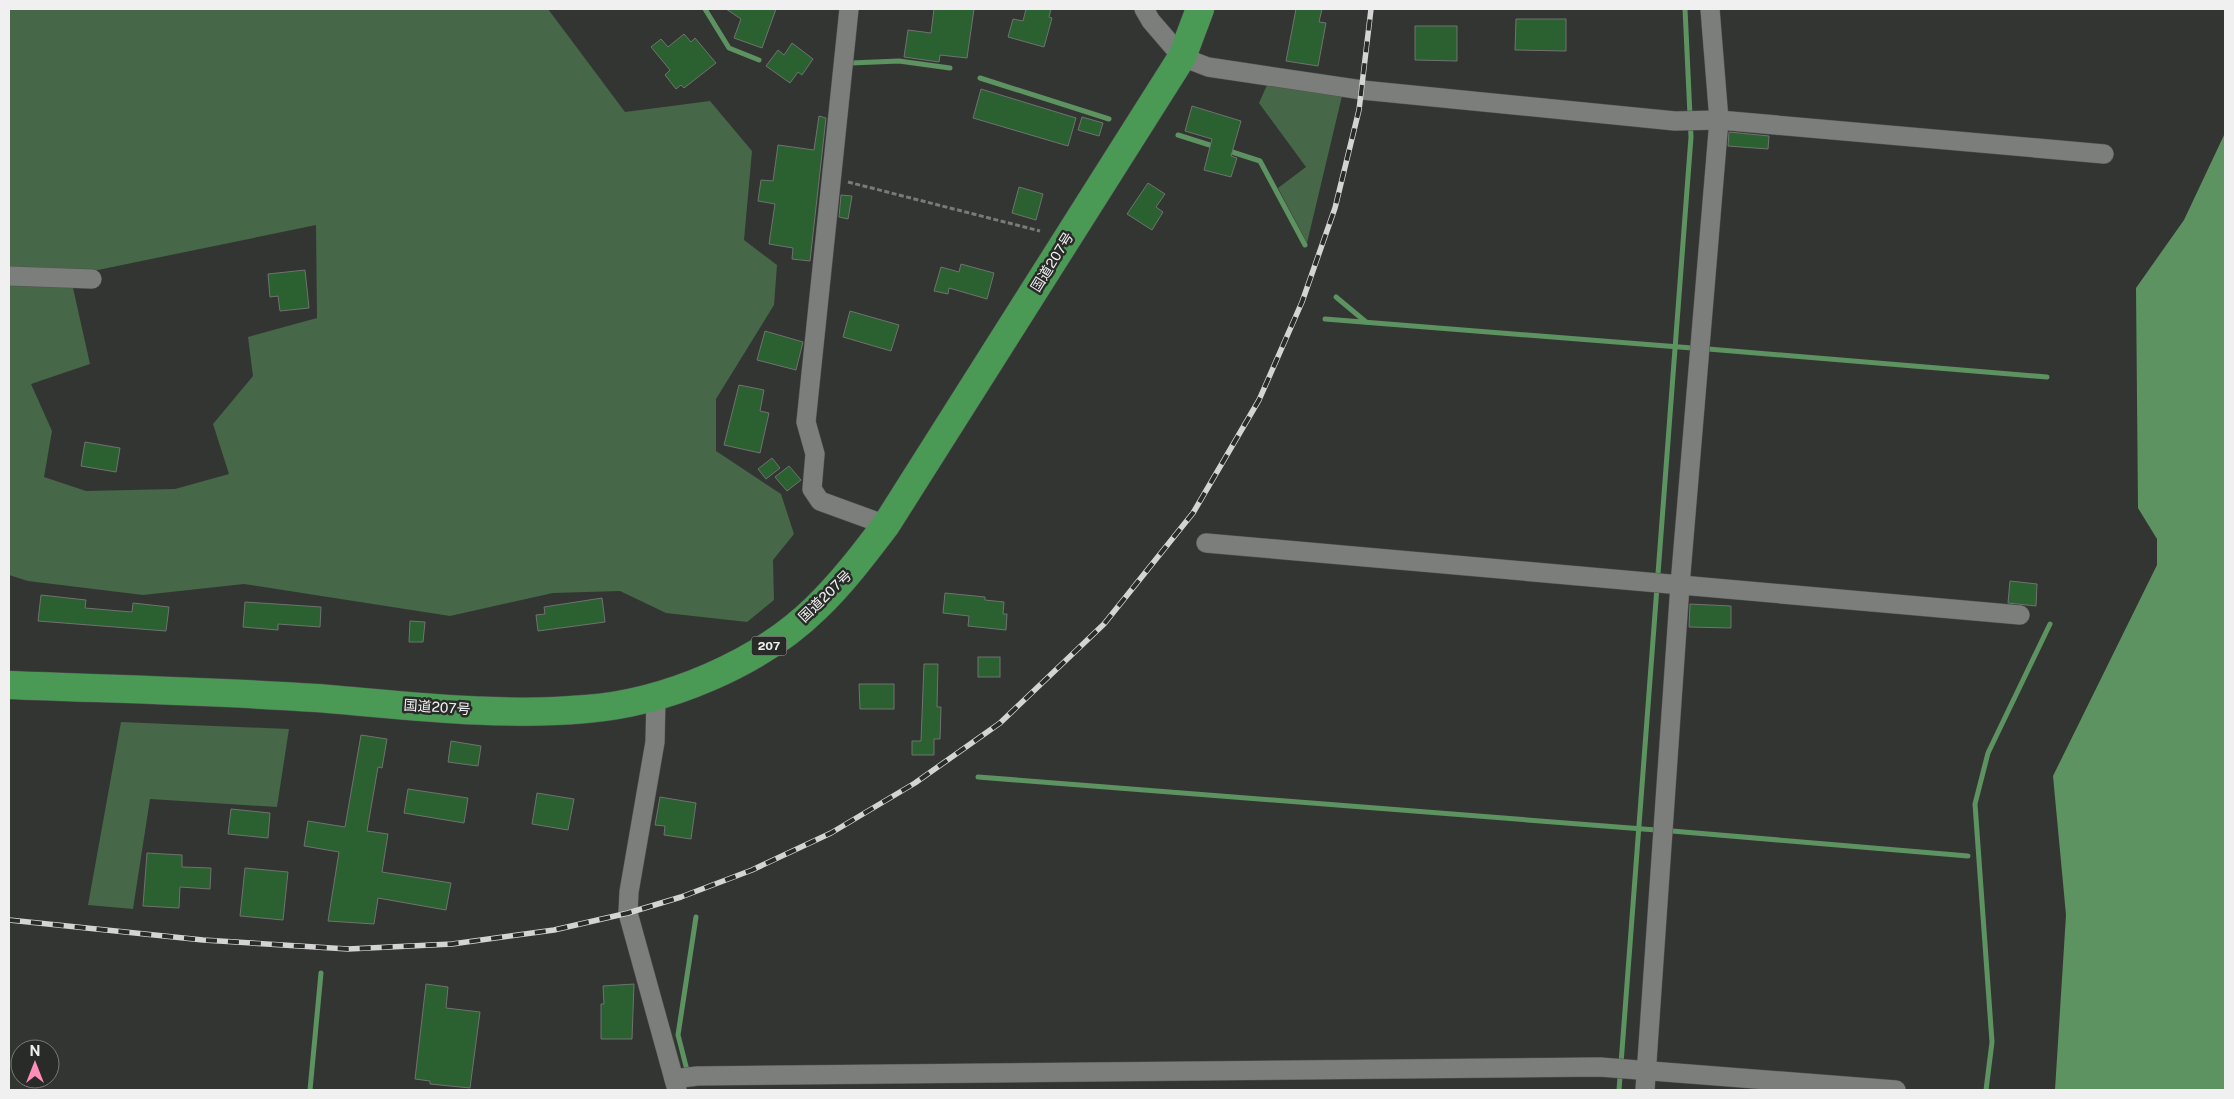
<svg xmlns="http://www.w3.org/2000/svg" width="2234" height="1099" font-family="'Public Sans','Noto Sans JP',sans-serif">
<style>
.green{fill:#466748;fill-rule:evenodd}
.water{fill:#5d9361}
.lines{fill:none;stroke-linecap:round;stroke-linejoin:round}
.stream{stroke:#5d9361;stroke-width:5}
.building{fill:#2b6031;stroke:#707270}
.minor-casing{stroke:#525452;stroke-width:20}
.trunk-casing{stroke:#525452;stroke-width:29}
.path{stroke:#797a79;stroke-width:3;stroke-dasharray:5 2.5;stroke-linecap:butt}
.minor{stroke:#7c7e7c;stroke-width:19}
.trunk{stroke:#4a9a56;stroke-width:28}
.rail-casing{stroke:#d3d4d3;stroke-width:5.5}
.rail{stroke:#292b29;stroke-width:4;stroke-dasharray:11;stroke-linecap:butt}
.labels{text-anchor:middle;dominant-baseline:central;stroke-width:5;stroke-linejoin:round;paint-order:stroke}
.shield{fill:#292b29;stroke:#b4b5b4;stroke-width:1}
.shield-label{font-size:12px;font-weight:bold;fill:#eff0ef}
.street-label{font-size:14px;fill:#eff0ef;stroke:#292b29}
</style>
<rect width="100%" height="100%" fill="#333533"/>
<g class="green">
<path d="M9,9H548L625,112L710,101L752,151L744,240L777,265L774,305L716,399V451L781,494L794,534L773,560L774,600L747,622L666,613L620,591L553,593L450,616L244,584L143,595L28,581L9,575ZM316,225L317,318L248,337L253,376L213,424L229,474L175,489L86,491L44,477L52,431L31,384L90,364L69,270L93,271Z"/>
<path d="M1268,83L1342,96L1307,243L1278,188L1306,167L1259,103Z"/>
<path d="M121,722L289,729L277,807L150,799L133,909L88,905Z"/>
</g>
<path class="water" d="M2225,133V1090H2055L2066,915L2053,776L2157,565V539L2138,508L2136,288L2184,220Z"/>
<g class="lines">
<g class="stream">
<path d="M705,9L729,48L759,60"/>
<path d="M851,63L899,61L950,68"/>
<path d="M980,78L1109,119"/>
<path d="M1178,135L1216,147"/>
<path d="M1226,150L1260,161L1305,245"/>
<path d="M1336,297L1366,322"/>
<path d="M1325,319L1692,348"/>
<path d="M1708,349L2047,377"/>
<path d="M978,777L1656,830"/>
<path d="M1672,831L1968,856"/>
<path d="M688,1074L678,1035L696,917"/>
<path d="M310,1090L321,973"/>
<path d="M1619,1090L1691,137L1685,9"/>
<path d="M1986,1090L1992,1042L1975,804L1988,753L2050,624"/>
</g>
</g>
<g class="building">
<path d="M726,9H776L762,48L734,38L741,19Z"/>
<path d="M934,9H974L967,58L940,55L939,62L904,57L908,30L931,33Z"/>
<path d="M1026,9H1051L1049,17L1052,18L1044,47L1008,37L1013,19L1023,21Z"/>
<path d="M1296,9H1322L1319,22L1326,23L1318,66L1286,61Z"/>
<path d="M1516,19H1566V51L1515,50Z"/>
<path d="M1415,26H1457V61L1415,60Z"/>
<path d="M684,34L691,42L695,38L716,63L684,88L681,85L676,89L665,75L670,70L651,47L661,39L668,47Z"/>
<path d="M792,43L813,59L802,75L798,72L790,83L766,66L778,50L784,55Z"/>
<path d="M981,89L1076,118L1068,146L973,118Z"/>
<path d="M1192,106L1241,121L1231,156L1237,158L1231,177L1204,170L1212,139L1185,131Z"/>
<path d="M819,116L826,118L810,261L792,259L793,248L769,244L775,204L758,201L761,180L773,181L778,145L814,150Z"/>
<path d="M1082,117L1103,123L1099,136L1078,130Z"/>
<path d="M1729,132L1769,136L1768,149L1728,146Z"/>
<path d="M1148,183L1165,194L1156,207L1163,212L1152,230L1127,214Z"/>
<path d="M1019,187L1043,194L1036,220L1012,213Z"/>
<path d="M841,195L852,196L848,219L839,217Z"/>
<path d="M961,264L994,273L987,299L949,288L948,294L934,291L941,267L959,272Z"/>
<path d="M305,270L309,308L280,311L278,296L270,297L268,274Z"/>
<path d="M850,311L899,325L891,351L843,337Z"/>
<path d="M765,331L803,342L796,370L757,360Z"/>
<path d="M739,385L764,390L760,411L769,413L760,453L724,445Z"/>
<path d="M85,442L120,448L116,472L81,466Z"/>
<path d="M772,458L780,468L766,479L758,469Z"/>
<path d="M789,466L801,480L787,491L775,477Z"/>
<path d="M2010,581L2037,584L2036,606L2008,603Z"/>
<path d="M945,593L985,597V600L1004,602L1003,614H1007L1006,630L968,626L969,616L943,613Z"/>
<path d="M41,595L86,600L85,608L132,612L133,603L169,607L166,631L38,621Z"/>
<path d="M602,598L605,622L538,631L536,615L545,614L544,607Z"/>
<path d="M245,602L321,607L320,627L278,624V630L243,627Z"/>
<path d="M1690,604L1731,606V628L1689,627Z"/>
<path d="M410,621L425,622L423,642H409Z"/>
<rect x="978" y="657" width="22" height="20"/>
<path d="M924,664H938L937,707H941L940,739H934V755H912V741H921Z"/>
<path d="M859,684H894V709H860Z"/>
<path d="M361,735L387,739L382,768L378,767L367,831L388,834L382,872L451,883L446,910L378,898L374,924L328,921L339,852L304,846L308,821L345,827Z"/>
<path d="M451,741L481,746L478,766L448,762Z"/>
<path d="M408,789L468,798L464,823L404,813Z"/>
<path d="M537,793L574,799L568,830L532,824Z"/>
<path d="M660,797L696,803L691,839L664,835L665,826L655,825Z"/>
<path d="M231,809L270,813L268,838L228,834Z"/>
<path d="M147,853L182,855V867L211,868L210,889L180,887L179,908L143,906Z"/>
<path d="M245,868L288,872L283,920L240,916Z"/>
<path d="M426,984L448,987L446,1008L480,1012L470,1088L430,1084V1081L415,1079Z"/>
<path d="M634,984L632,1039H601V1004H604L603,986Z"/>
</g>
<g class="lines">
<defs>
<g id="minor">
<path d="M849,9L806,422L815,454L812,489L820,501L886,525"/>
<path d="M1144,9L1151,21L1182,57L1208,67L1362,90L1675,121L1719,120L2104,154"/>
<path d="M9,276L92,279"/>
<path d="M1206,543L2020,615"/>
<path d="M656,697L655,742L629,892L628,913L677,1090"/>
<path d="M674,1079L697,1076L1600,1067L1896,1090"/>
<path d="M1645,1090L1680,585L1719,120L1710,9"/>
</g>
<path id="trunk" d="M9,685C111,689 214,691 316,698C405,705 496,717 586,709C665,703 759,664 816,608C842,583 864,554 886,525L1182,57L1200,9"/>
</defs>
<use href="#minor" class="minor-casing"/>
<use href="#trunk" class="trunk-casing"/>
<path class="path" d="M848,182L1040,231"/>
<use href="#minor" class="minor"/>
<use href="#trunk" class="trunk"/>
<defs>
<path id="rail" d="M9,920L203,940L348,949L452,944L554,930L628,913L681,897L752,870L831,833L915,783L1000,723L1104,624L1193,513L1259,400L1302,302L1335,208L1359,110L1371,9"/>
</defs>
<use href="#rail" class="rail-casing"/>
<use href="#rail" class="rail"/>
</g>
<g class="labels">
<rect class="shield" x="751.5" y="636.5" width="35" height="19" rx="4"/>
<g class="shield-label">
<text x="769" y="646">207</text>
</g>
<g class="street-label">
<text transform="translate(1052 262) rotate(-58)">国道207号</text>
<text transform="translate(825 596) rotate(-44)">国道207号</text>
<text transform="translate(437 707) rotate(4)">国道207号</text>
</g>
</g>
<rect width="2234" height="1099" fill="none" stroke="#eff0ef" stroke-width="20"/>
<g transform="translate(35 1064)"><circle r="24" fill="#292b29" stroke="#787a78"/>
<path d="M0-4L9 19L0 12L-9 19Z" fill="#ff8eba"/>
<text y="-8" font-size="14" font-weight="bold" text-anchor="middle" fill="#eff0ef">N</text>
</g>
</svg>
